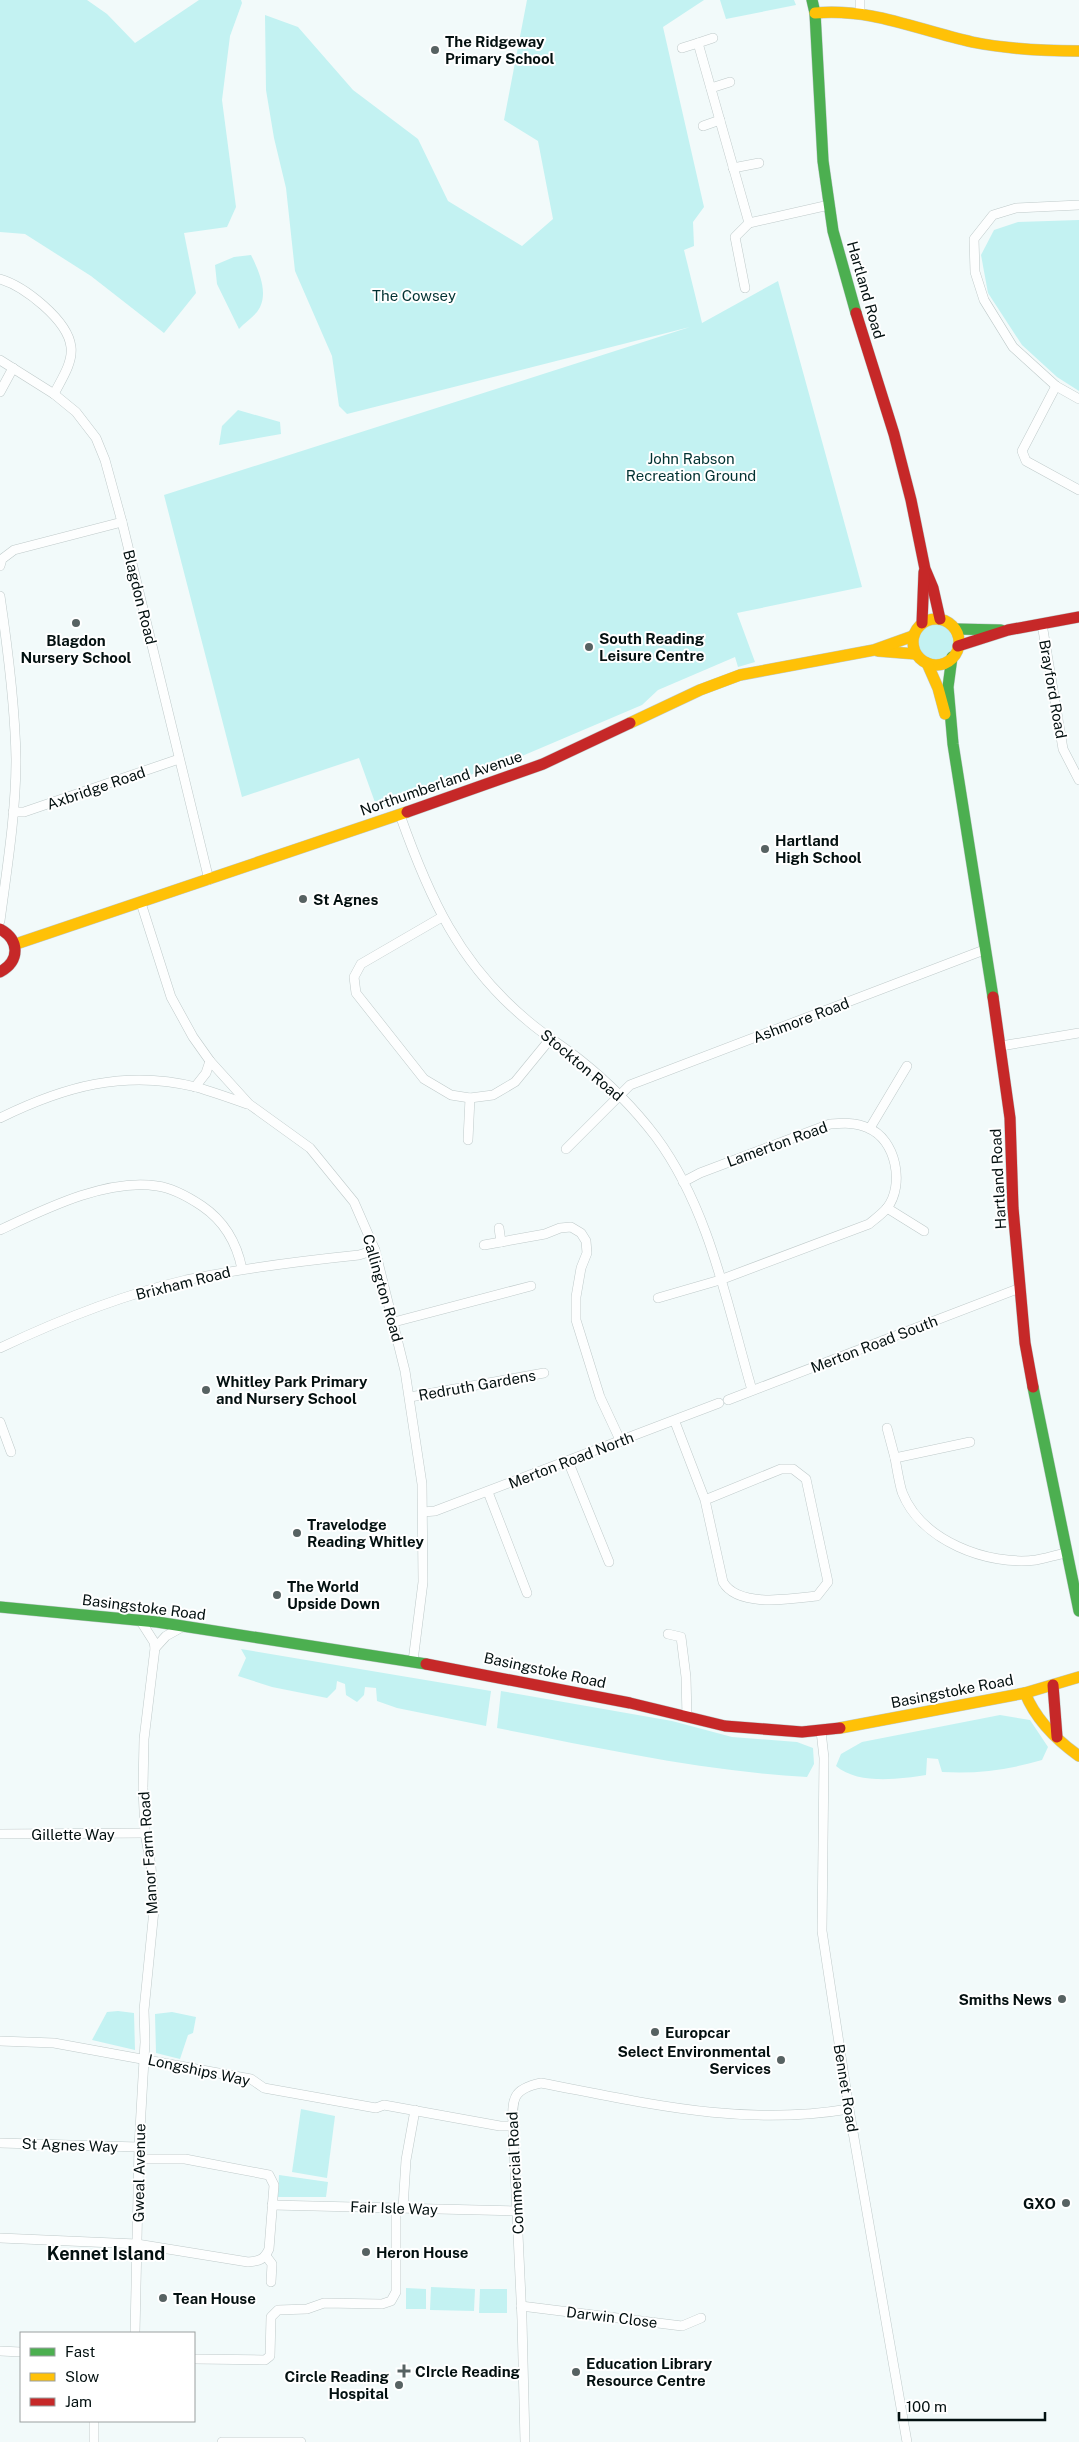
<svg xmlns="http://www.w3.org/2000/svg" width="1079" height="2442" font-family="'Public Sans',sans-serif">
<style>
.green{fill:#c3f2f2}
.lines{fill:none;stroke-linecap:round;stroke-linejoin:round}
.street-casing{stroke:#bfcaca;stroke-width:10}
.fast-casing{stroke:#bfcaca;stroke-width:12}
.slow-casing{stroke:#bfcaca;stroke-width:12}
.jam-casing{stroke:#bfcaca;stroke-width:12}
.street{stroke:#fdfefe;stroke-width:9}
.fast{stroke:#4caf50;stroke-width:11}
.slow{stroke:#ffc107;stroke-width:11}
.jam{stroke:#c62828;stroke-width:11}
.poi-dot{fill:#576262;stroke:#fff;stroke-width:2}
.labels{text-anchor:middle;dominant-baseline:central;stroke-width:4;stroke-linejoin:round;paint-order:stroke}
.poi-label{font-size:15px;font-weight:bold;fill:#031010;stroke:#fff;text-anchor:start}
.street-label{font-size:15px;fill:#031010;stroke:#fff}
.park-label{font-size:15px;fill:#003232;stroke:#fff}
.quarter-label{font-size:18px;font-weight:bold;fill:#031010;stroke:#fff}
</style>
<rect width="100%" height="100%" fill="#f2fafa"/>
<g class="green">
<path d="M0,0H87L107,14L135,43L199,0H241L242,3L230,36L222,100L236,207L227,227L184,233L196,293L164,333L91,276L25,234L0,232Z"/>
<path d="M527,0H704L663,27L704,207L693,222L694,246L684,250L702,323L778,281L862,587L737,613L755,662L738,667L735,657L658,690L642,705L515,759L377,808L359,758L242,797L164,495L690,327L347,414L339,406L332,356L295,271L286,188L274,138L266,90L265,15L298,27L353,90L418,139L448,201L522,246L553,219L538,141L504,120Z"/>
<path d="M720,0H794L796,5L726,19Z"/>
<path d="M1079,220V391L1057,377L1022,345L988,293L981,255L994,230L1018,222Z"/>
<path d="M251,255C259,271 270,295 257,312C252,318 244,323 239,329L217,284L215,265L234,257Z"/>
<path d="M238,410L280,422L281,434L219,445L222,426Z"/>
<circle cx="935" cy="642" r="18"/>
<path d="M241,1649L491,1691L486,1726L397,1708L377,1701L376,1688L365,1687L364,1695L357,1702L346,1695L345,1684L337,1681L336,1689L327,1698L272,1687L238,1676L246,1658Z"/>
<path d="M501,1691L672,1721L732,1737L797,1742L813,1748L814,1764L807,1777C702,1771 600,1748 497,1728Z"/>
<path d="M1000,1715L1030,1720L1048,1747L1042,1760C1008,1770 977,1774 942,1772L938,1759L927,1758L926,1775C900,1779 858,1785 836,1766L841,1754L862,1742Z"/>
<path d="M118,2011L134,2013L135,2050L92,2040L107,2012Z"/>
<path d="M172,2012L196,2017L193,2033L188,2035L180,2059L156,2053L155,2014Z"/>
<path d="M301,2109L335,2116L327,2178L292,2172Z"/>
<path d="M279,2175L328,2182L326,2197H278Z"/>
<path d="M431,2287L475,2289L474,2311L430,2310Z"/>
<path d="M406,2288L426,2289V2309H406Z"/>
<path d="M480,2289H507V2313H479Z"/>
</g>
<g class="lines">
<defs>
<g id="street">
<path d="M860,0V11"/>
<path d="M713,38L698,43L749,223L735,237L745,288"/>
<path d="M682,48L698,43"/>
<path d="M711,88L730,82"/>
<path d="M703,126L720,120"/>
<path d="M733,168L759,163"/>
<path d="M1079,205L1016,208L993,215L974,239L975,272L984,300L1013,347L1056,386L1079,399"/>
<path d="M749,223L829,205"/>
<path d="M0,279C24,286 68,320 71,347C73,363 61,380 54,394"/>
<path d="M0,360L54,394L76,412L96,438L105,460L122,522L209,880"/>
<path d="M1056,386L1022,451L1026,461L1079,490"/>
<path d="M0,392L13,368"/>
<path d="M0,566L2,559L14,550L122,522"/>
<path d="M0,596C8,650 15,704 16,759C16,813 7,868 0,921"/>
<path d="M1042,624L1063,749L1079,780"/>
<path d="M13,812H24L179,759"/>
<path d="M400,815C429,897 459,964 528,1021C544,1035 563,1046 579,1059C608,1082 634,1108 656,1137C710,1210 727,1305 752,1390"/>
<path d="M141,903L171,997L193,1037L210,1061L249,1104L310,1148L354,1202L375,1250L405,1371L422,1484L423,1582L413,1661"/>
<path d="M442,917L361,964L354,977L356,993L424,1079L451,1095L470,1098L493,1095L515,1082L551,1038"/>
<path d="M1001,1046L1079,1033"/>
<path d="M195,1087L206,1073L210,1061"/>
<path d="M0,1118C63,1087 125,1069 196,1087C213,1092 230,1098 247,1104"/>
<path d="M870,1128L907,1066"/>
<path d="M468,1140L470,1098"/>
<path d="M566,1149L630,1085L984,950"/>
<path d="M887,1208L924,1231"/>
<path d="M499,1228L501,1242"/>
<path d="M0,1230C45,1209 107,1178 157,1186C173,1188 190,1198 202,1206C224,1221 237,1244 242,1269"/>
<path d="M484,1245L545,1234L560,1228L571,1227L581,1233L586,1241L587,1253L581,1268L576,1297V1320L600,1397L621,1442"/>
<path d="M658,1298L720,1280L869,1224C875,1219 882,1214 887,1208C905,1185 896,1139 868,1128C855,1122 843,1123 830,1124L700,1173L683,1182"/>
<path d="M394,1322L531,1286"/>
<path d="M0,1348C59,1320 122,1295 186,1280C243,1268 301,1261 359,1255L375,1250"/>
<path d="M410,1397L544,1373"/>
<path d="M728,1400L1020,1288"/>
<path d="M0,1422L11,1452"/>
<path d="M675,1422L705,1500L781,1469H793L806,1479L828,1582L817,1596C791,1599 738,1608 723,1582L705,1500"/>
<path d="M887,1428L895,1458"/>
<path d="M970,1442L895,1458C897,1469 899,1482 902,1492C921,1541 988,1566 1036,1560C1046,1558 1056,1555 1066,1553"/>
<path d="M568,1461L609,1562"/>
<path d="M488,1492L527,1593"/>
<path d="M423,1512L435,1511L719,1403"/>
<path d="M668,1634L681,1637L686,1677L687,1717"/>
<path d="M155,1648L166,1636L184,1626"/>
<path d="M821,1731L824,1758L822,1931L849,2109L907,2442"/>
<path d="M0,1834L145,1833"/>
<path d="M0,2041L54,2043L251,2079L264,2088L376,2108L384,2105L500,2126H513"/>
<path d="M0,2143L139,2147"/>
<path d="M272,2205L517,2211"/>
<path d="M403,2208L406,2160L415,2110"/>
<path d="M0,2238L137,2244L248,2262C259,2261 264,2260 269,2249L274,2185L269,2175L185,2159H139"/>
<path d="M266,2256L272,2264L271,2282"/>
<path d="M521,2306L682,2326L701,2318"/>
<path d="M135,2333L139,2147L145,2042L144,2010L154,1910L151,1866L145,1833L143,1788L144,1739L155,1648L154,1642L140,1620"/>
<path d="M0,2351L21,2352"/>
<path d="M194,2359L265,2360L270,2356L271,2317L278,2310L307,2309L324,2303L382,2304L391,2301L396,2292V2208"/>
<path d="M94,2442V2421"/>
<path d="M222,2442H301"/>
<path d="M525,2442L522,2320L513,2126C512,2099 512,2089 541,2083C646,2103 741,2127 849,2109"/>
</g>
<g id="fast">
<path d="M812,0L815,13L823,161L833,231L856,313"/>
<path d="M956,629L1001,630"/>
<path d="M952,657L948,687L953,744L993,997"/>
<path d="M1033,1387L1079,1611"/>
<path d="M0,1607L157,1622L426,1664"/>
</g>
<g id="slow">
<path d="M815,13C873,8 917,30 972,42C1007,49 1043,51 1079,51"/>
<circle cx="936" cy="642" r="23"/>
<path d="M878,651L916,654"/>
<path d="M927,663L938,688L945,714"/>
<path d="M630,723L700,690L740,675L874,650L913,636"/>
<path d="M16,944L407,812"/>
<path d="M1025,1693C1036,1720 1055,1739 1079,1756"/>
<path d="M840,1728L1025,1693L1079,1677"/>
</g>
<g id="jam">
<path d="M856,313L894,434L911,500L925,569L933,588L940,619"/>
<path d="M922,623L924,572"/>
<path d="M958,646L1008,630L1079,617"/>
<path d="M407,812L543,764L630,723"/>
<path d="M0,929C20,940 20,961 0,972"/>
<path d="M993,997L1010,1118L1013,1208L1025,1343L1033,1387"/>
<path d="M426,1664L630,1703L725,1726L802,1732L840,1728"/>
<path d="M1053,1685L1057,1737"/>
</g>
</defs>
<use href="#street" class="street-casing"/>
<use href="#fast" class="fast-casing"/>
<use href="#slow" class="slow-casing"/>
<use href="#jam" class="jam-casing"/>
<use href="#street" class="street"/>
<use href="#fast" class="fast"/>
<use href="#slow" class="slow"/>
<use href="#jam" class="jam"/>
</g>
<g class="poi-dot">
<circle cx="435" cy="50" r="5"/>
<circle cx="76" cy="623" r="5"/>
<circle cx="589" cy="647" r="5"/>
<circle cx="765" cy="849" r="5"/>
<circle cx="303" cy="899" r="5"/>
<circle cx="206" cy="1390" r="5"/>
<circle cx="297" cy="1533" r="5"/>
<circle cx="277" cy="1595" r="5"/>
<circle cx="1062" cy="1999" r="5"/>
<circle cx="655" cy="2032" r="5"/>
<circle cx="781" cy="2060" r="5"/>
<circle cx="1066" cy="2203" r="5"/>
<circle cx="366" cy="2252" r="5"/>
<circle cx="163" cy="2298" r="5"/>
<path d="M401.5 2363.5h5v5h5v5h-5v5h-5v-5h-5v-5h5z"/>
<circle cx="576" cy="2372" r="5"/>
<circle cx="399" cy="2385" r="5"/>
</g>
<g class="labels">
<g class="poi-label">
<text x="445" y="41">The Ridgeway<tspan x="445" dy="17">Primary School</tspan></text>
<text x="599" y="638">South Reading<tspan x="599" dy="17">Leisure Centre</tspan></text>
<text x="76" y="640" text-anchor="middle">Blagdon<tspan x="76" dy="17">Nursery School</tspan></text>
<text x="775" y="840">Hartland<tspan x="775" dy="17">High School</tspan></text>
<text x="313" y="899">St Agnes</text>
<text x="216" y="1381">Whitley Park Primary<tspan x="216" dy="17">and Nursery School</tspan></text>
<text x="307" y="1524">Travelodge<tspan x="307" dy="17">Reading Whitley</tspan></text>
<text x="287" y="1586">The World<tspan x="287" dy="17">Upside Down</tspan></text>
<text x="1052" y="1999" text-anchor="end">Smiths News</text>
<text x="665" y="2032">Europcar</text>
<text x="771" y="2051" text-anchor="end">Select Environmental<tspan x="771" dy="17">Services</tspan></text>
<text x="1056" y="2203" text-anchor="end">GXO</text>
<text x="376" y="2252">Heron House</text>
<text x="173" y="2298">Tean House</text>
<text x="586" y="2363">Education Library<tspan x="586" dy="17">Resource Centre</tspan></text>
<text x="415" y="2371">CIrcle Reading</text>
<text x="389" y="2376" text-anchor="end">Circle Reading<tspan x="389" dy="17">Hospital</tspan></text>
</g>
<g class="street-label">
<text transform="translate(866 290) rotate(74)">Hartland Road</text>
<text transform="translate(140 597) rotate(76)">Blagdon Road</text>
<text transform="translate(1053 689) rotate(80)">Brayford Road</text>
<text transform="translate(441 783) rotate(-19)">Northumberland Avenue</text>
<text transform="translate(96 788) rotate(-19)">Axbridge Road</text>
<text transform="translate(801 1020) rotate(-21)">Ashmore Road</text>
<text transform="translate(582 1065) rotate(40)">Stockton Road</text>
<text transform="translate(777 1144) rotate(-20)">Lamerton Road</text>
<text transform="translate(998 1179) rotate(-93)">Hartland Road</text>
<text transform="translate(183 1283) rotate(-14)">Brixham Road</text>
<text transform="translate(383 1288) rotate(74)">Callington Road</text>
<text transform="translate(874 1344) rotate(-21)">Merton Road South</text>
<text transform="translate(477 1385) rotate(-10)">Redruth Gardens</text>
<text transform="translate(571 1460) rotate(-21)">Merton Road North</text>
<text transform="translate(144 1607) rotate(7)">Basingstoke Road</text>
<text transform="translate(545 1670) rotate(12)">Basingstoke Road</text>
<text transform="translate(952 1691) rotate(-11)">Basingstoke Road</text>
<text x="73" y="1834">Gillette Way</text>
<text transform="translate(148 1853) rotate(-94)">Manor Farm Road</text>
<text transform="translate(199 2070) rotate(12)">Longships Way</text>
<text transform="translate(846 2088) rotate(81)">Bennet Road</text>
<text transform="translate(70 2145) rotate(2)">St Agnes Way</text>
<text transform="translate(139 2173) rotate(-89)">Gweal Avenue</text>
<text transform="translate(515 2173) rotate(-93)">Commercial Road</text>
<text transform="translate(394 2208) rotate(2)">Fair Isle Way</text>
<text transform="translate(612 2317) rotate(7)">Darwin Close</text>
</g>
<g class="park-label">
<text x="414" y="295">The Cowsey</text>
<text x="691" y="458">John Rabson<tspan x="691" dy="17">Recreation Ground</tspan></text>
</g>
<g class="quarter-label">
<text x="106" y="2253">Kennet Island</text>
</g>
</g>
<rect x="20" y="2332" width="175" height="90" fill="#ffffff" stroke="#9a9f9f"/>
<rect x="30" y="2348" width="25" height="8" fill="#4caf50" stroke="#9a9f9f"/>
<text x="65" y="2357" font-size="15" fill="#031010">Fast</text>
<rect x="30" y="2373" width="25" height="8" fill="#ffc107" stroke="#9a9f9f"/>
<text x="65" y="2382" font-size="15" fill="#031010">Slow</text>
<rect x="30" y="2398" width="25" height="8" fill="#c62828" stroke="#9a9f9f"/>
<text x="65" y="2407" font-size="15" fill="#031010">Jam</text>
<path d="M899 2412v8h146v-8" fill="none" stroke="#031010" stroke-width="2.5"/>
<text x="906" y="2412" font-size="15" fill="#031010" stroke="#ffffff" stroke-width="4" paint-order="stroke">100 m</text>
</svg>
